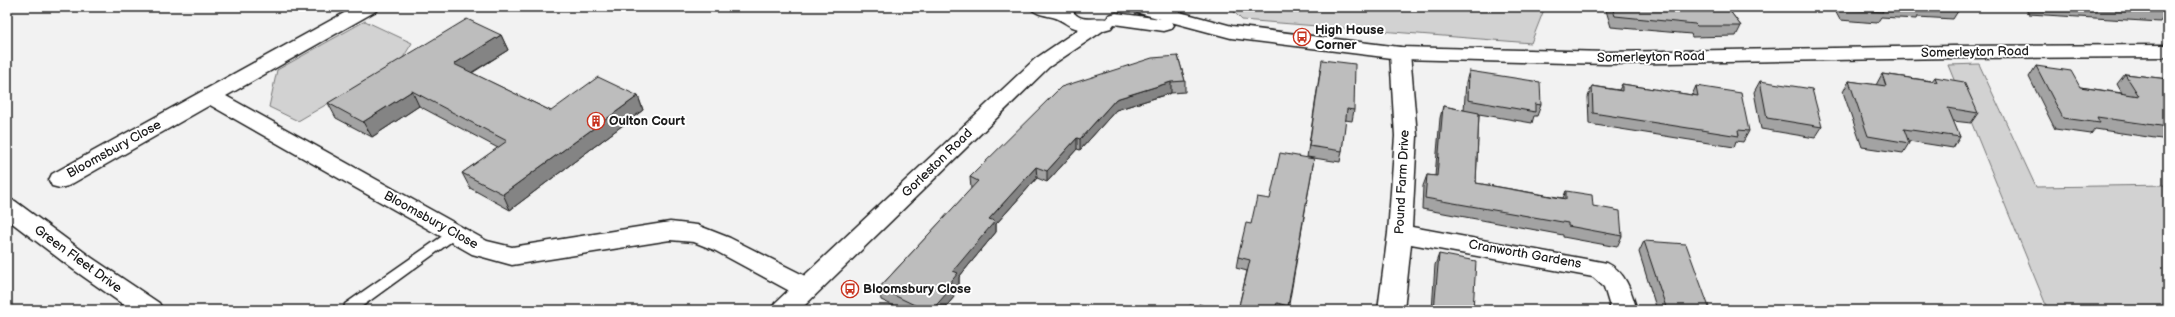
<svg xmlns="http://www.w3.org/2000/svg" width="2175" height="317" font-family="'Balsamiq Sans',sans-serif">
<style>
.green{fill:#d2d2d2;stroke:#777}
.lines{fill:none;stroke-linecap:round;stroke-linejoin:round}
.lane-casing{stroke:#1c1c1c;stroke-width:3}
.street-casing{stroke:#1c1c1c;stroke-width:3}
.secondary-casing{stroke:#1c1c1c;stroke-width:3}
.lane{fill:#fff;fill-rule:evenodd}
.street{fill:#fff;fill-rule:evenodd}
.secondary{fill:#fff;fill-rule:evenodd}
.wall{fill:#a3a3a3;stroke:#1c1c1c}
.shaded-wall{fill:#848484;stroke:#1c1c1c}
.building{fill:#bdbdbd;stroke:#1c1c1c}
.labels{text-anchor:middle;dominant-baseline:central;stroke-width:4;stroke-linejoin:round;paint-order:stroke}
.poi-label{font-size:13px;font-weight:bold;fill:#1c1c1c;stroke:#fff;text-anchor:start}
.street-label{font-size:13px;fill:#1c1c1c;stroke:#fff}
</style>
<rect width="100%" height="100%" fill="#f2f2f2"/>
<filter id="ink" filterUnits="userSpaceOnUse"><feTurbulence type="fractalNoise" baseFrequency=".025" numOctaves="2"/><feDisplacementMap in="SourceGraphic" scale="8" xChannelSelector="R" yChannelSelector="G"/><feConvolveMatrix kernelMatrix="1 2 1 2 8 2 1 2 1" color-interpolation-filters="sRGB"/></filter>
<g filter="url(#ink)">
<g class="green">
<path d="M1229,7H1545L1531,43L1242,20Z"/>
<path d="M365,21L412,43L401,61L298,121L269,107L277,70Z"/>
<path d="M1979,64L2036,187L2168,185V310H2048L1948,65Z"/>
</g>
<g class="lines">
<defs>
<path id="lane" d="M454,228L459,230L460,233L459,236L357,310H344L345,304Z"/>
<g id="street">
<path d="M355,7H378L376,11L226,96L487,241L512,247L670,222L697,225L730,238L815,281L818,288L815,295L806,297L797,295L714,250L694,242L670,240L512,265L472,254L210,105L68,186L60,188L52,186L49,180L52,174Z"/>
<path d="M1400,47L1407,49L1410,53L1417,136L1412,227L1607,263C1626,272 1631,291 1637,310H1611L1604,287L1593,277L1411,244L1404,310H1378L1388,233L1395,136L1390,53L1393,49Z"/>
<path d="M7,199L15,201L92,258L159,303L163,310H131L74,270L7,219Z"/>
</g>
<path id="secondary" d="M1030,7H1071C1077,24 1093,17 1107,19L1109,15L1116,13L1161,19L1132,11L1130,7H1161L1232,26L1400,47L1607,52L1953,46L2168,45V57L1953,58L1607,64L1400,59L1231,38L1171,22L1174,25L1171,29L1164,31L1114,24L1111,28L1104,30L1049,67L800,310H771L775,303L1035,59L1079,29C1068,27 1064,21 1056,18C1047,15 1035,15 1030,7Z"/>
</defs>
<use href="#lane" class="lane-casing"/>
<use href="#street" class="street-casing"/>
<use href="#secondary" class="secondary-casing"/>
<use href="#lane" class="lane"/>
<use href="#street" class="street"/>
<use href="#secondary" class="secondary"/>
</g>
<g class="wall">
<path d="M1605,7H1727L1741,26L1736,36L1692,37L1691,34L1611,27Z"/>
<path d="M1833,7H1959L1960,8L1953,19L1917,17L1916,19L1881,17L1877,23L1840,20Z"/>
<path d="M2024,7H2168V18L2163,17L2160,22L2029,14Z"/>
<path d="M501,35L508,50L472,73L551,111L638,96L643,110L510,210L470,188L462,173L498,148L419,106L372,137L336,118L328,103Z"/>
<path d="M1178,56L1185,81V92L1171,93L1116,110L1080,150L1077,149L1047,182L1037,178L996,224V232L959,277V284L953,292L954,297L943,310H903L881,300L879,288L971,189L970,177Z"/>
<path d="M2036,66L2080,87L2122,93L2117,84L2125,74L2168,79V140L2095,129L2091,134L2055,129L2029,77Z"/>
<path d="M1320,71L1354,110L1352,121L1345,120L1342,151L1340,162L1307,157Z"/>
<path d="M1469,71L1541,105L1537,116H1534L1532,123L1479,114L1476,183L1563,198L1566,191L1593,206L1622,236L1617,247L1563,237V235L1422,209L1423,186L1427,175L1435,176L1440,118L1443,106L1464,110L1466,82Z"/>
<path d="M1882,74L1932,81L1935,77L1978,113L1971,123L1953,121L1960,137L1953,148L1909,141V143L1903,153L1862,147L1843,92L1849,81L1876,85Z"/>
<path d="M1760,81L1822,127L1815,138L1761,129L1754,92Z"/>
<path d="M1622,84L1692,95L1696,86L1749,131L1743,142L1736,141L1734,147L1589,124L1588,97L1592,86L1619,90Z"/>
<path d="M1314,159L1288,310H1238L1247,271L1236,268L1238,257L1251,224L1270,199Z"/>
<path d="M1644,241L1710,310H1657L1639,252Z"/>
<path d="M1439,254L1473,310H1432L1435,265Z"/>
</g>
<g class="shaded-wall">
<path d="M501,35L508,50L461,79L454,64Z"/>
<path d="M1171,82V93L1116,110L1080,150V139L1116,99Z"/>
<path d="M412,91L419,106L372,137L363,122Z"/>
<path d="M638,96L643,110L510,210L503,194Z"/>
<path d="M1077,138V149L1047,182V171Z"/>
<path d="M1036,167L1037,178L996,224V232L959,277V284L953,292L954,297L943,310H932L953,271L989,219Z"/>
</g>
<g class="building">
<path d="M1612,7H1727L1741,26H1697L1695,24L1615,16Z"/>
<path d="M1845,7H1880L1883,12L1846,9Z"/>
<path d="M1903,7H1921L1922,8Z"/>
<path d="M1941,7H1959L1960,8Z"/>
<path d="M2107,7H2165L2168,11Z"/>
<path d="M467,19L501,35L454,64L551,111L598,77L638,96L503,194L462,173L507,141L412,91L363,122L328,103Z"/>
<path d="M1178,56L1185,81L1171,82L1116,99L1080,139L1077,138L1047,171L1036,167L989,219L995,221L953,271L958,273L949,284L953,286L932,310H925L879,288L978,181L970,177L1061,87L1152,58Z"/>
<path d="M1322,60L1355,64L1354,110L1347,109L1342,151L1309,146Z"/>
<path d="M2036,66L2071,71L2080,87L2139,96L2125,74L2168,79V127L2097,117L2100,123L2063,118Z"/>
<path d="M1469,71L1540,82L1541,105L1535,104V112L1468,100Z"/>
<path d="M1882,74L1937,82L1935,77L1964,82L1978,113L1948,108L1960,137L1904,129L1909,143L1868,136L1849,81L1886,86Z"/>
<path d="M1760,81L1812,89L1822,127L1767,118Z"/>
<path d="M1622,84L1698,96L1696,86L1741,93L1749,131L1738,130L1739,136L1593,113L1592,86L1622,91Z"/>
<path d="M1443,106L1479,113L1476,183L1566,199V191L1592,195L1593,206L1620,211L1622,236L1568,226V223L1425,198L1427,175L1437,176Z"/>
<path d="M1280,153L1314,159L1288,306L1277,303L1274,310H1238L1250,260L1238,257L1246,223L1251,224L1257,197L1270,199Z"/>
<path d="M1644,241L1686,244L1710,310H1667Z"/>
<path d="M1439,254L1476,261L1473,310H1434Z"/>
<path d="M1199,304L1215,310H1187L1190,305L1197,307Z"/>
</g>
</g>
<defs>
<symbol id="bus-ring" viewBox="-11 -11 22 22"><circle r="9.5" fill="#fff" stroke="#c8321e" stroke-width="1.5"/><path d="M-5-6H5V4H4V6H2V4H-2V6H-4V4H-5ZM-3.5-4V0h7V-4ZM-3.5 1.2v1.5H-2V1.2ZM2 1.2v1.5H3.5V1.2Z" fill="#c8321e"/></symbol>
<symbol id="building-ring" viewBox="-11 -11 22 22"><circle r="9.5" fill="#fff" stroke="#c8321e" stroke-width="1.5"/><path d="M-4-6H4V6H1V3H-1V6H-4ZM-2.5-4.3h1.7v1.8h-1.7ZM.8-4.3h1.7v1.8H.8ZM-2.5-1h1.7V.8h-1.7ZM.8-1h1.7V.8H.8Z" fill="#c8321e"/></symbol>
</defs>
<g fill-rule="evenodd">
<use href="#bus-ring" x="1292" y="27" width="20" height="20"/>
<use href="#building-ring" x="586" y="111" width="20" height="20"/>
<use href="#bus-ring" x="840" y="279" width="20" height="20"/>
</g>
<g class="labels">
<g class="poi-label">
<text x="1315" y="30">High House<tspan x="1315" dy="15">Corner</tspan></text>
<text x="609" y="121">Oulton Court</text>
<text x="863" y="289">Bloomsbury Close</text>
</g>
<g class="street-label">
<text transform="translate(1975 52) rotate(-1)">Somerleyton Road</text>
<text transform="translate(1651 57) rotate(-1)">Somerleyton Road</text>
<text transform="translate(114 149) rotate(-29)">Bloomsbury Close</text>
<text transform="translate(937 163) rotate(-44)">Gorleston Road</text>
<text transform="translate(1402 182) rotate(-87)">Pound Farm Drive</text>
<text transform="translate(431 220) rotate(29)">Bloomsbury Close</text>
<text transform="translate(1525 254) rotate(10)">Cranworth Gardens</text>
<text transform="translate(78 259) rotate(36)">Green Fleet Drive</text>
</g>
</g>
<rect width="2175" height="317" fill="none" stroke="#fff" stroke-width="24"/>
<rect x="12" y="12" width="2151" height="293" fill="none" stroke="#1c1c1c" stroke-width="1.5" filter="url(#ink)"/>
</svg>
